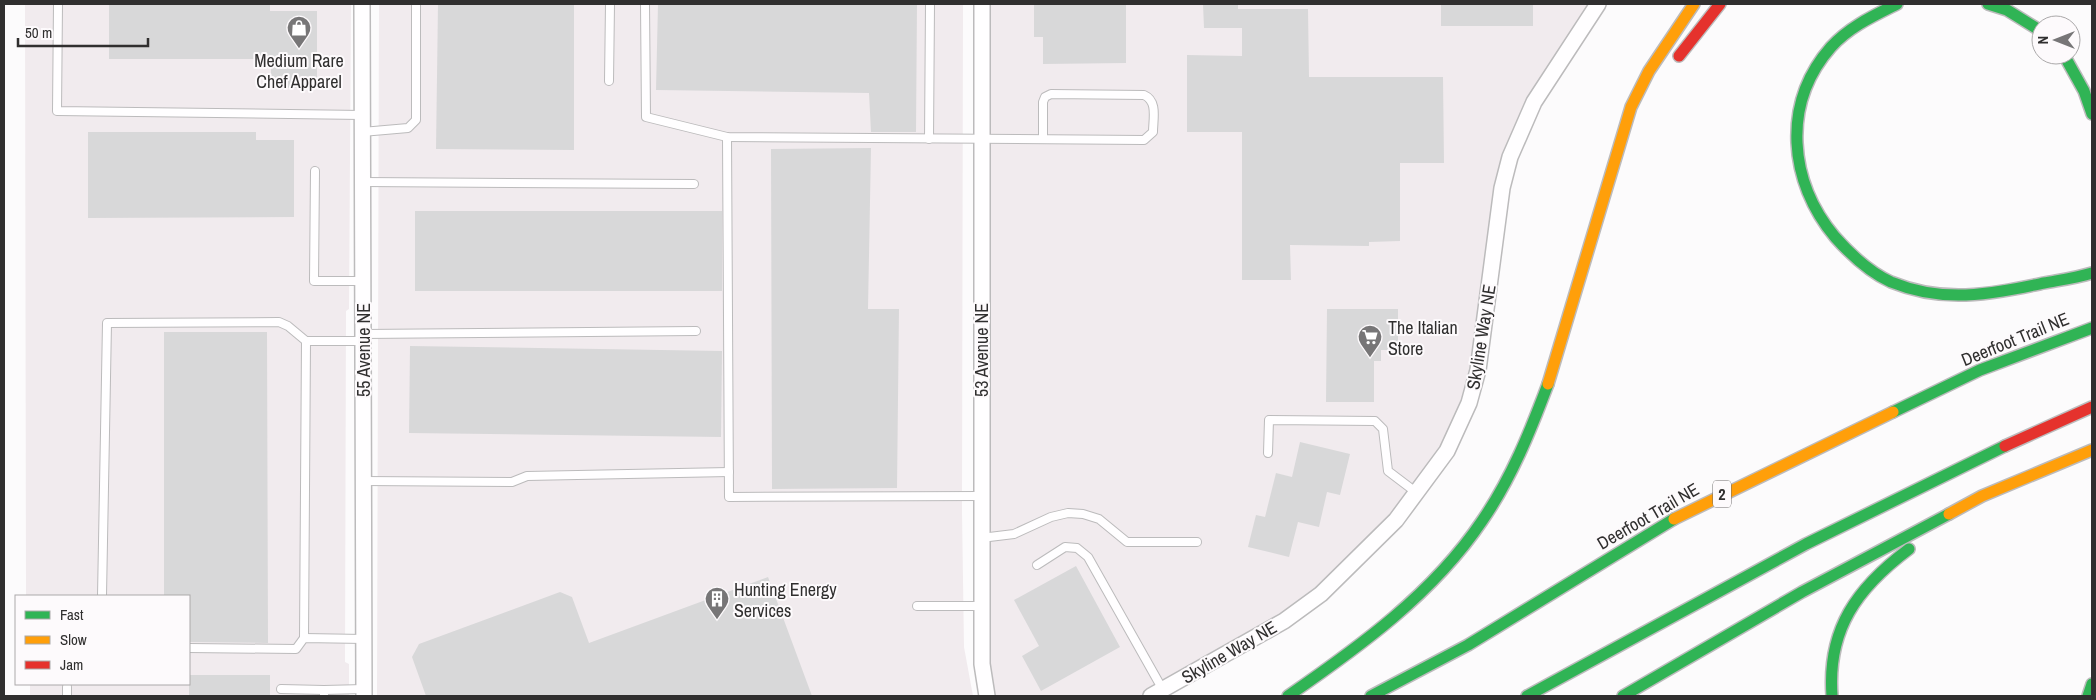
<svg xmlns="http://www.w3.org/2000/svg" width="2096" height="700" font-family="'Archivo Narrow',sans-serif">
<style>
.built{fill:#f1ebee}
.building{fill:#d8d8d9}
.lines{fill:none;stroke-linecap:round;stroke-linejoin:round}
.lane-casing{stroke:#bcbbbc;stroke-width:10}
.street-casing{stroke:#bcbbbc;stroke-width:18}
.fast-casing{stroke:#bcbbbc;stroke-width:14}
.slow-casing{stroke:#bcbbbc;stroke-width:14}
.jam-casing{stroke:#bcbbbc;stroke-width:14}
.lane{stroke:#fffeff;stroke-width:8}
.street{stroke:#fffeff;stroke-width:15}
.fast{stroke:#30b455;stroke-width:11}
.slow{stroke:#ff9f0a;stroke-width:11}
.jam{stroke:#e5322d;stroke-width:11}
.labels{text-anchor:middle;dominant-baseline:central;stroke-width:4;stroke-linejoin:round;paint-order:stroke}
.shield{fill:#fdfafc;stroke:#6e6c6c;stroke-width:1}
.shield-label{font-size:16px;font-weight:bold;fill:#302f2f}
.poi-label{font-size:18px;fill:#302f2f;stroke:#fdfafc;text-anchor:start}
.street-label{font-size:18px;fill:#302f2f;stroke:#fdfafc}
</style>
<rect width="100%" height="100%" fill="#fcfbfc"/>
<g class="built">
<path d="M25,4H351L349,309L346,311L345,662L349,664V696H30V684H189V596H26Z"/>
<path d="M379,4H963L962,512L964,647L973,696H377Z"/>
<path d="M982,4H1598L1510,157L1478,370L1423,486L1321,594L1151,696H987Z"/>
</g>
<g class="building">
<path d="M109,4H270V11H317V88H271V59H109Z"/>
<path d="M438,4H574V150L436,149Z"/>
<path d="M658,4H917L916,132H871L869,93L656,90Z"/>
<path d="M1034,4H1126V63L1043,64V37H1034Z"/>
<path d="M1203,4H1238V9H1308L1309,77H1443L1444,163H1400V241L1369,242V246L1290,245L1291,280H1242V132H1187V55L1242,56V28H1204Z"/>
<rect x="1441" y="4" width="92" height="22"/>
<path d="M88,132H256V140H294V217L88,218Z"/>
<path d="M871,148L868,309H899L897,488L772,489L771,149Z"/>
<rect x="415" y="211" width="307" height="80"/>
<path d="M1327,309H1398V350H1381V361H1374V402H1326Z"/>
<path d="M164,332H267L268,643L189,642V596H164Z"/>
<path d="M410,346L722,351L721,437L409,433Z"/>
<path d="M1300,442L1350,454L1340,495L1327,492L1319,527L1298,522L1289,557L1248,547L1256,515L1265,517L1276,473L1292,477Z"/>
<path d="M1076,566L1120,647L1041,691L1022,656L1039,646L1014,600Z"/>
<path d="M768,577L812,696H426L412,657L419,644L560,592L572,597L589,643Z"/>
<rect x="189" y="675" width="81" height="21"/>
</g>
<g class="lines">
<defs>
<g id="lane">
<path d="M58,4L57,111L362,115"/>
<path d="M645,4L646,117L727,137L1144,140L1153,132C1153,119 1158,101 1144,95L1051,94L1045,97L1043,102V139"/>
<path d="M609,81L610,4"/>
<path d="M362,132L408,128L416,120V4"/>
<path d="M727,137L729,497L981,496"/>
<path d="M929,139L930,4"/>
<path d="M315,171L314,281H363"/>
<path d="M363,182L694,184"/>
<path d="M363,334L696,331"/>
<path d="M1268,453L1269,420L1375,421L1383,429L1388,471L1417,493"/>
<path d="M363,481L512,482L527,476L729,472"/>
<path d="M981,538L1014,534L1051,517L1068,513L1083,514L1099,519L1127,542H1197"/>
<path d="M1037,565L1065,547L1077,548L1088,557L1163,690"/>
<path d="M102,596L107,323L279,322L288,326L306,341H363"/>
<path d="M917,606H981"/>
<path d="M304,638L306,341"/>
<path d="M189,648L296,649L304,638L364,639"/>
<path d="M281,689L324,690"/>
<path d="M67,696V687"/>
<path d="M324,696V690L364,689"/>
</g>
<g id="street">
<path d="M362,4L364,696"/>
<path d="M982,4V664L987,696"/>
<path d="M1151,696L1284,621L1321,594L1396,520L1447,451L1469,403L1478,370L1502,188L1510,157L1534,102L1598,4"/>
</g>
<g id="fast">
<path d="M1897,4C1873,16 1849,27 1831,47C1781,104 1789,182 1835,237C1851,255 1869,272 1891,282C1945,304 1990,294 2044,283C2060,280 2076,278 2092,273"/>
<path d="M1988,4L2007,10L2041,31"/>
<path d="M2064,55L2084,91L2092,114"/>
<path d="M1893,412L1980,370L2092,328"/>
<path d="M1288,696C1359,647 1433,594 1482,521C1511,479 1530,432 1548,384"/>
<path d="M1371,696L1468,645L1674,519"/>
<path d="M1527,696L1806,544L2005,446"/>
<path d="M1623,696L1802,592L1949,514"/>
<path d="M1832,696C1827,629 1857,588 1909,549"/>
<path d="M2088,696L2092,684"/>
</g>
<g id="slow">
<path d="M1548,384L1631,107L1649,71L1694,4"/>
<path d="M1949,514L1982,496L2092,450"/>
<path d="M1674,519L1893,412"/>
</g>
<g id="jam">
<path d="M1679,56L1720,4"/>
<path d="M2005,446L2092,407"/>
</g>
</defs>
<use href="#lane" class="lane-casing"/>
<use href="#street" class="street-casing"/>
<use href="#fast" class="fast-casing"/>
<use href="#slow" class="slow-casing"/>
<use href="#jam" class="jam-casing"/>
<use href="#lane" class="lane"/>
<use href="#street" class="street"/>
<use href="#fast" class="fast"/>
<use href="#slow" class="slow"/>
<use href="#jam" class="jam"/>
</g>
<defs>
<symbol id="shop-pin" viewBox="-11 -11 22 30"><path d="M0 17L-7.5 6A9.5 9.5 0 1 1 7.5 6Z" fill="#777677" stroke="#fdfafc"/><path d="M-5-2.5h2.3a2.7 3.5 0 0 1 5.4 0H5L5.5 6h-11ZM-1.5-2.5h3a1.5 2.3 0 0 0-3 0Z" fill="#fff"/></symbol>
<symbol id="supermarket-pin" viewBox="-11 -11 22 30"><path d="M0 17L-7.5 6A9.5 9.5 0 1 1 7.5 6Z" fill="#777677" stroke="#fdfafc"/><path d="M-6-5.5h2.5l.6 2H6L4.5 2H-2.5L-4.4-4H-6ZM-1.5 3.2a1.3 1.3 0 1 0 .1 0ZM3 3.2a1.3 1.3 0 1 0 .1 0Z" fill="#fff"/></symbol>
<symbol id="building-pin" viewBox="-11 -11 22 30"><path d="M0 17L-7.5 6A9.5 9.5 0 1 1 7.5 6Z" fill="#777677" stroke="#fdfafc"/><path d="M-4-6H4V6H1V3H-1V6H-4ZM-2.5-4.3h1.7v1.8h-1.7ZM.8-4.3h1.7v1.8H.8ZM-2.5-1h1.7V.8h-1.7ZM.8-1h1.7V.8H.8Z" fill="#fff"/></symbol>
</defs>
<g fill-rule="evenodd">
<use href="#shop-pin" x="285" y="14" width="28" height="38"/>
<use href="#supermarket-pin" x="1356" y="323" width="28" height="38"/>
<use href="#building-pin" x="703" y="585" width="28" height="38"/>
</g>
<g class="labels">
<rect class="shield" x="1713" y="480.5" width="18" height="27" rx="4"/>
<g class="shield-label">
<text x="1722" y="494">2</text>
</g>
<g class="poi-label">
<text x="299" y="60" text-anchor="middle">Medium Rare<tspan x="299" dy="21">Chef Apparel</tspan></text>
<text x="1388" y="327">The Italian<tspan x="1388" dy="21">Store</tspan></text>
<text x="734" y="589">Hunting Energy<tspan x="734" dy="21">Services</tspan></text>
</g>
<g class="street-label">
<text transform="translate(1481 337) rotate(-81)">Skyline Way NE</text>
<text transform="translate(2015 339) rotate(-22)">Deerfoot Trail NE</text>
<text transform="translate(363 350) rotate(-90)">55 Avenue NE</text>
<text transform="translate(981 350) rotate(-90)">53 Avenue NE</text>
<text transform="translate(1648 516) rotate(-30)">Deerfoot Trail NE</text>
<text transform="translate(1229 652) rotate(-30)">Skyline Way NE</text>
</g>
</g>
<rect width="2096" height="700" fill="none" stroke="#302f2f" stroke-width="10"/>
<rect x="15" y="595" width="175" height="90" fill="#fdfafc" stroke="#aba9aa"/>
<rect x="25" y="611" width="25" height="8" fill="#30b455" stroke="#aba9aa"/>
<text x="60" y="620" font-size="15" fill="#302f2f">Fast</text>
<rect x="25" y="636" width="25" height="8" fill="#ff9f0a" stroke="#aba9aa"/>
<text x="60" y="645" font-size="15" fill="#302f2f">Slow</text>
<rect x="25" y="661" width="25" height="8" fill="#e5322d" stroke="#aba9aa"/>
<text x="60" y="670" font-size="15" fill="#302f2f">Jam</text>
<g transform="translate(2056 40) rotate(270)"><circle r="24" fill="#fdfafc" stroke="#aba9aa"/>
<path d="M0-4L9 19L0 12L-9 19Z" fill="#777677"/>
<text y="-8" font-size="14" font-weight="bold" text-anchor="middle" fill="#302f2f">N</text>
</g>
<path d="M18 38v8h130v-8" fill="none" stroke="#302f2f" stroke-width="2.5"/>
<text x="25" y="38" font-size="15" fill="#302f2f" stroke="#fdfafc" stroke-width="4" paint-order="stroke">50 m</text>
</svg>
